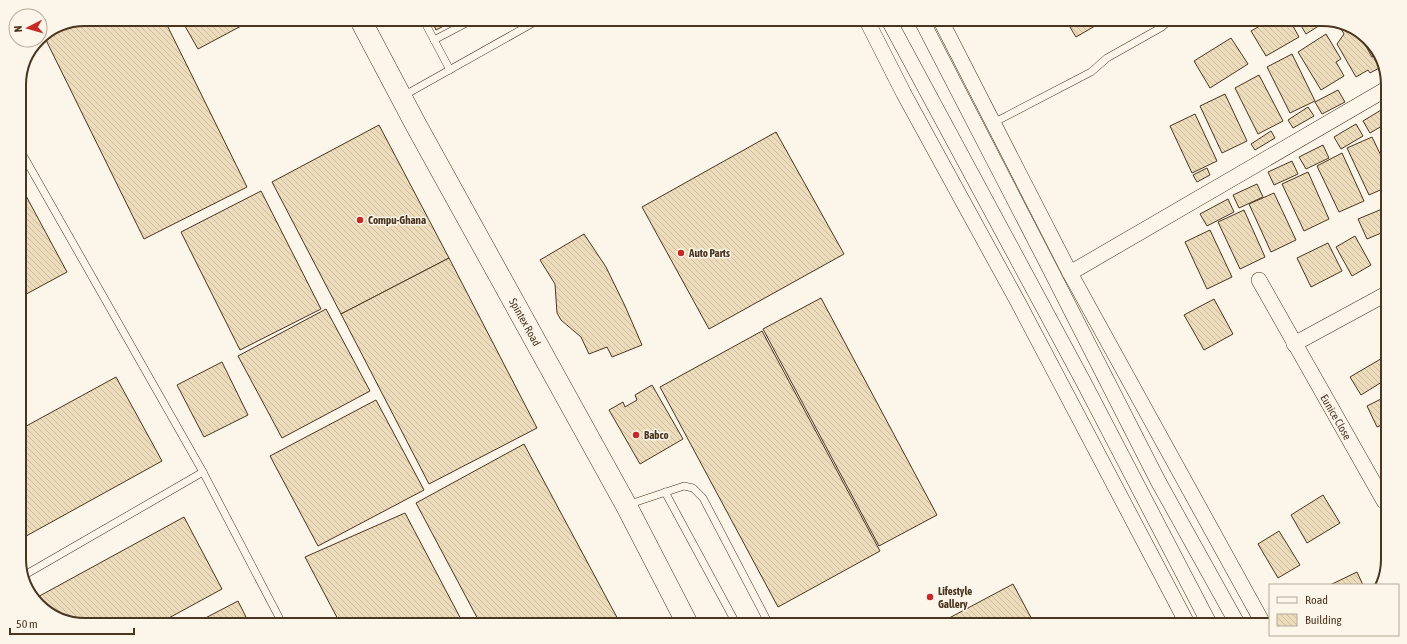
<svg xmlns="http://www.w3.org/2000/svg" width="1407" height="644" font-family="'Asap Condensed',sans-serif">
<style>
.building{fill:url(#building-back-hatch);stroke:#4a3520}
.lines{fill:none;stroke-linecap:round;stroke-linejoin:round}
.lane-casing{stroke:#4a3520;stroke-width:8}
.street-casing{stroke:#4a3520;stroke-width:16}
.secondary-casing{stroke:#4a3520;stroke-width:22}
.lane{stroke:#fbf6e9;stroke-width:7}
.street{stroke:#fbf6e9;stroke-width:15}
.secondary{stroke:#fbf6e9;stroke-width:21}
.poi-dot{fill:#c62828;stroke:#fbf6e9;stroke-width:1.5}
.labels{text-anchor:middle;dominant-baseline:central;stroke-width:3;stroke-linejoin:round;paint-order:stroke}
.poi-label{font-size:11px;font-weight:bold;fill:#4a3520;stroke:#fbf6e9;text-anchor:start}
.street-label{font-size:11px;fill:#4a3520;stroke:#fbf6e9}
.rim{fill:none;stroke:#4a3520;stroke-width:2}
</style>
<defs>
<pattern id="building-back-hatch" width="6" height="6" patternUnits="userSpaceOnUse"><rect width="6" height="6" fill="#ecdcbc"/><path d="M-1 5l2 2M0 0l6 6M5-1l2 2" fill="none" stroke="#ccbda1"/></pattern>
</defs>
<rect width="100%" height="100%" fill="#fbf6e9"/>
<g class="building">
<path d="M85,19H164L247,187L144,239L44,36Z"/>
<path d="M181,19H240L243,25L198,49Z"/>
<path d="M431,19H457L436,30Z"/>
<path d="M1065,19H1107L1076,37Z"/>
<path d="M1263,19H1289L1299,37L1266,56L1251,31L1265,23Z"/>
<path d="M1297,19H1322L1328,20L1306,34Z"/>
<path d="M1346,24L1359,34L1372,57L1379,54L1383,66L1370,73L1368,70L1356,77L1337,44L1344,34L1340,27Z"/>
<path d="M1326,34L1341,59L1336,62L1344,76L1321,90L1298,52Z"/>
<path d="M1231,38L1248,64L1210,88L1194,61Z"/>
<path d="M1292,54L1315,101L1290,113L1267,67Z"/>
<path d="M1259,75L1283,121L1258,134L1235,88Z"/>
<path d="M1338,90L1345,102L1322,114L1315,102Z"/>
<path d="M1225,94L1247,141L1222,153L1200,106Z"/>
<path d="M1308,107L1314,116L1293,128L1288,120Z"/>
<path d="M1386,107L1388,111L1387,123L1370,133L1363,121Z"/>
<path d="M1195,114L1217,161L1192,173L1170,126Z"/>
<path d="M1356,124L1363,136L1341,149L1334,137Z"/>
<path d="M379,125L449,258L341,314L272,182Z"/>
<path d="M1387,126V143L1381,129Z"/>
<path d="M1271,131L1275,138L1255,150L1251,144Z"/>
<path d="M776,132L844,254L709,329L642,207Z"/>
<path d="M1372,137L1387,168V187L1369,195L1347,148Z"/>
<path d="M1323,145L1329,158L1306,169L1299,157Z"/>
<path d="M1342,153L1364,201L1339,212L1317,166Z"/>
<path d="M1292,161L1298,174L1274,185L1268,172Z"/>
<path d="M1207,168L1210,175L1197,182L1193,175Z"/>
<path d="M1308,172L1329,219L1304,231L1282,184Z"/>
<path d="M1257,184L1263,197L1239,208L1233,195Z"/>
<path d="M261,191L321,309L240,350L181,232Z"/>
<path d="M1274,193L1296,240L1271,252L1249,204Z"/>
<path d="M25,194L67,272L19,298V197Z"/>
<path d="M1228,199L1234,212L1207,226L1200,214Z"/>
<path d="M1387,207L1386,231L1367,239L1358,219Z"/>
<path d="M1244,210L1265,257L1240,269L1218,222Z"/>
<path d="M1210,230L1232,277L1207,289L1185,242Z"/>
<path d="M584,234L606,267L625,306L642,345L612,357L607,347L589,354L581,337L561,320L557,313L555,284L540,260Z"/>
<path d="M1355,236L1371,265L1352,276L1336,247Z"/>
<path d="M1328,243L1342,271L1311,287L1297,258Z"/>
<path d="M449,258L537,428L429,484L341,314Z"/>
<path d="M821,298L937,515L879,546L763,329Z"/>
<path d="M1214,299L1233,334L1204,350L1184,315Z"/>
<path d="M326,309L370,391L282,438L238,356Z"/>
<path d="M762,331L880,551L778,607L660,387Z"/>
<path d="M1384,357L1385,359V380L1361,395L1350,377Z"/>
<path d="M222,362L248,415L204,437L177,385Z"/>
<path d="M116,377L162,461L19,540V430Z"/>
<path d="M652,385L683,439L640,464L609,410L623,402L625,407L637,400L635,395Z"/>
<path d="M1385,397L1384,424L1377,427L1367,406Z"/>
<path d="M376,400L424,490L318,546L270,456Z"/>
<path d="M524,444L621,625H481L416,503Z"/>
<path d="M1323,495L1340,523L1307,543L1291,515Z"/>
<path d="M405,513L464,625H341L305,557Z"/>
<path d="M184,517L222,589L156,625H85L60,620L34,599Z"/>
<path d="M1279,531L1300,565L1278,578L1258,544Z"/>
<path d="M1357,572L1363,585H1330Z"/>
<path d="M1013,584L1035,625H936Z"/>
<path d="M238,601L250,625H192Z"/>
</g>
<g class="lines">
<defs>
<g id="lane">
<path d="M423,19L450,70"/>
<path d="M434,40L474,19"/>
<path d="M403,96L533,23L534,19"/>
<path d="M993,123L1091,72L1107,58L1162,27L1171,19"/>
<path d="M19,148L203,472L283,625"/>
<path d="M665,492L737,625"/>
<path d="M627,505L684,486L693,488L703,498L768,622V625"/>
<path d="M23,576L203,472"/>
</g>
<g id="street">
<path d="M866,19L904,94L1019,304L1188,625"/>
<path d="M888,19L1083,381L1210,625"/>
<path d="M921,19L1048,265L1158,481L1238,625"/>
<path d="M940,19L1070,273L1264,625"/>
<path d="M1070,273L1388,88"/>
<path d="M1259,280L1384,501"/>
<path d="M1294,344L1386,294"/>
</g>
<path id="secondary" d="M360,19L416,125L626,505L688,625"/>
</defs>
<use href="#lane" class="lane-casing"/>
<use href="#street" class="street-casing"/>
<use href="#secondary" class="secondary-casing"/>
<use href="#lane" class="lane"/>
<use href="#street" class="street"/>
<use href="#secondary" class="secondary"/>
</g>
<g class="poi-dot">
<circle cx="360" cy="220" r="4"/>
<circle cx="681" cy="253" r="4"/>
<circle cx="636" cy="435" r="4"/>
<circle cx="930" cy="597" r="4"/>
</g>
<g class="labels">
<g class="poi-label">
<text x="368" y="220">Compu-Ghana</text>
<text x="689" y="253">Auto Parts</text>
<text x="644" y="435">Babco</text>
<text x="938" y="591">Lifestyle<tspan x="938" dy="13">Gallery</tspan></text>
</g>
<g class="street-label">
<text transform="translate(525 322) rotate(61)">Spintex Road</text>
<text transform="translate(1336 417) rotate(60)">Eunice Close</text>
</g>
</g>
<path d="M0 0H1407V644H0ZM85 26H1322A59 59 0 0 1 1381 85V559A59 59 0 0 1 1322 618H85A59 59 0 0 1 26 559V85A59 59 0 0 1 85 26Z" fill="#fbf6e9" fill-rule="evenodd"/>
<path class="rim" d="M85 26H1322A59 59 0 0 1 1381 85V559A59 59 0 0 1 1322 618H85A59 59 0 0 1 26 559V85A59 59 0 0 1 85 26Z"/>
<rect x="1269" y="584" width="130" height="52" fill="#fbf6e9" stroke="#b4a999"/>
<rect x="1277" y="597" width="20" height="6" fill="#fbf6e9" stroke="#b4a999"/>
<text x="1305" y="604" font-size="12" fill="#4a3520">Road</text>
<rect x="1277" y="614" width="20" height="12" fill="url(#building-back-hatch)" stroke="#b4a999"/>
<text x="1305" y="624" font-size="12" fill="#4a3520">Building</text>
<g transform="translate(28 28) rotate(264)"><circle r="19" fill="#fbf6e9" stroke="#b4a999"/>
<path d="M0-3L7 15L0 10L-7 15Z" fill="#c62828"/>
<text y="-6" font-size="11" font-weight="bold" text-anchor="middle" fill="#4a3520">N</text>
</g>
<path d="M10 628v6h124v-6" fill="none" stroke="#4a3520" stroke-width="2"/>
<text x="16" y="628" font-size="12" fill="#4a3520" stroke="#fbf6e9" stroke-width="3" paint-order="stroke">50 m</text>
</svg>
